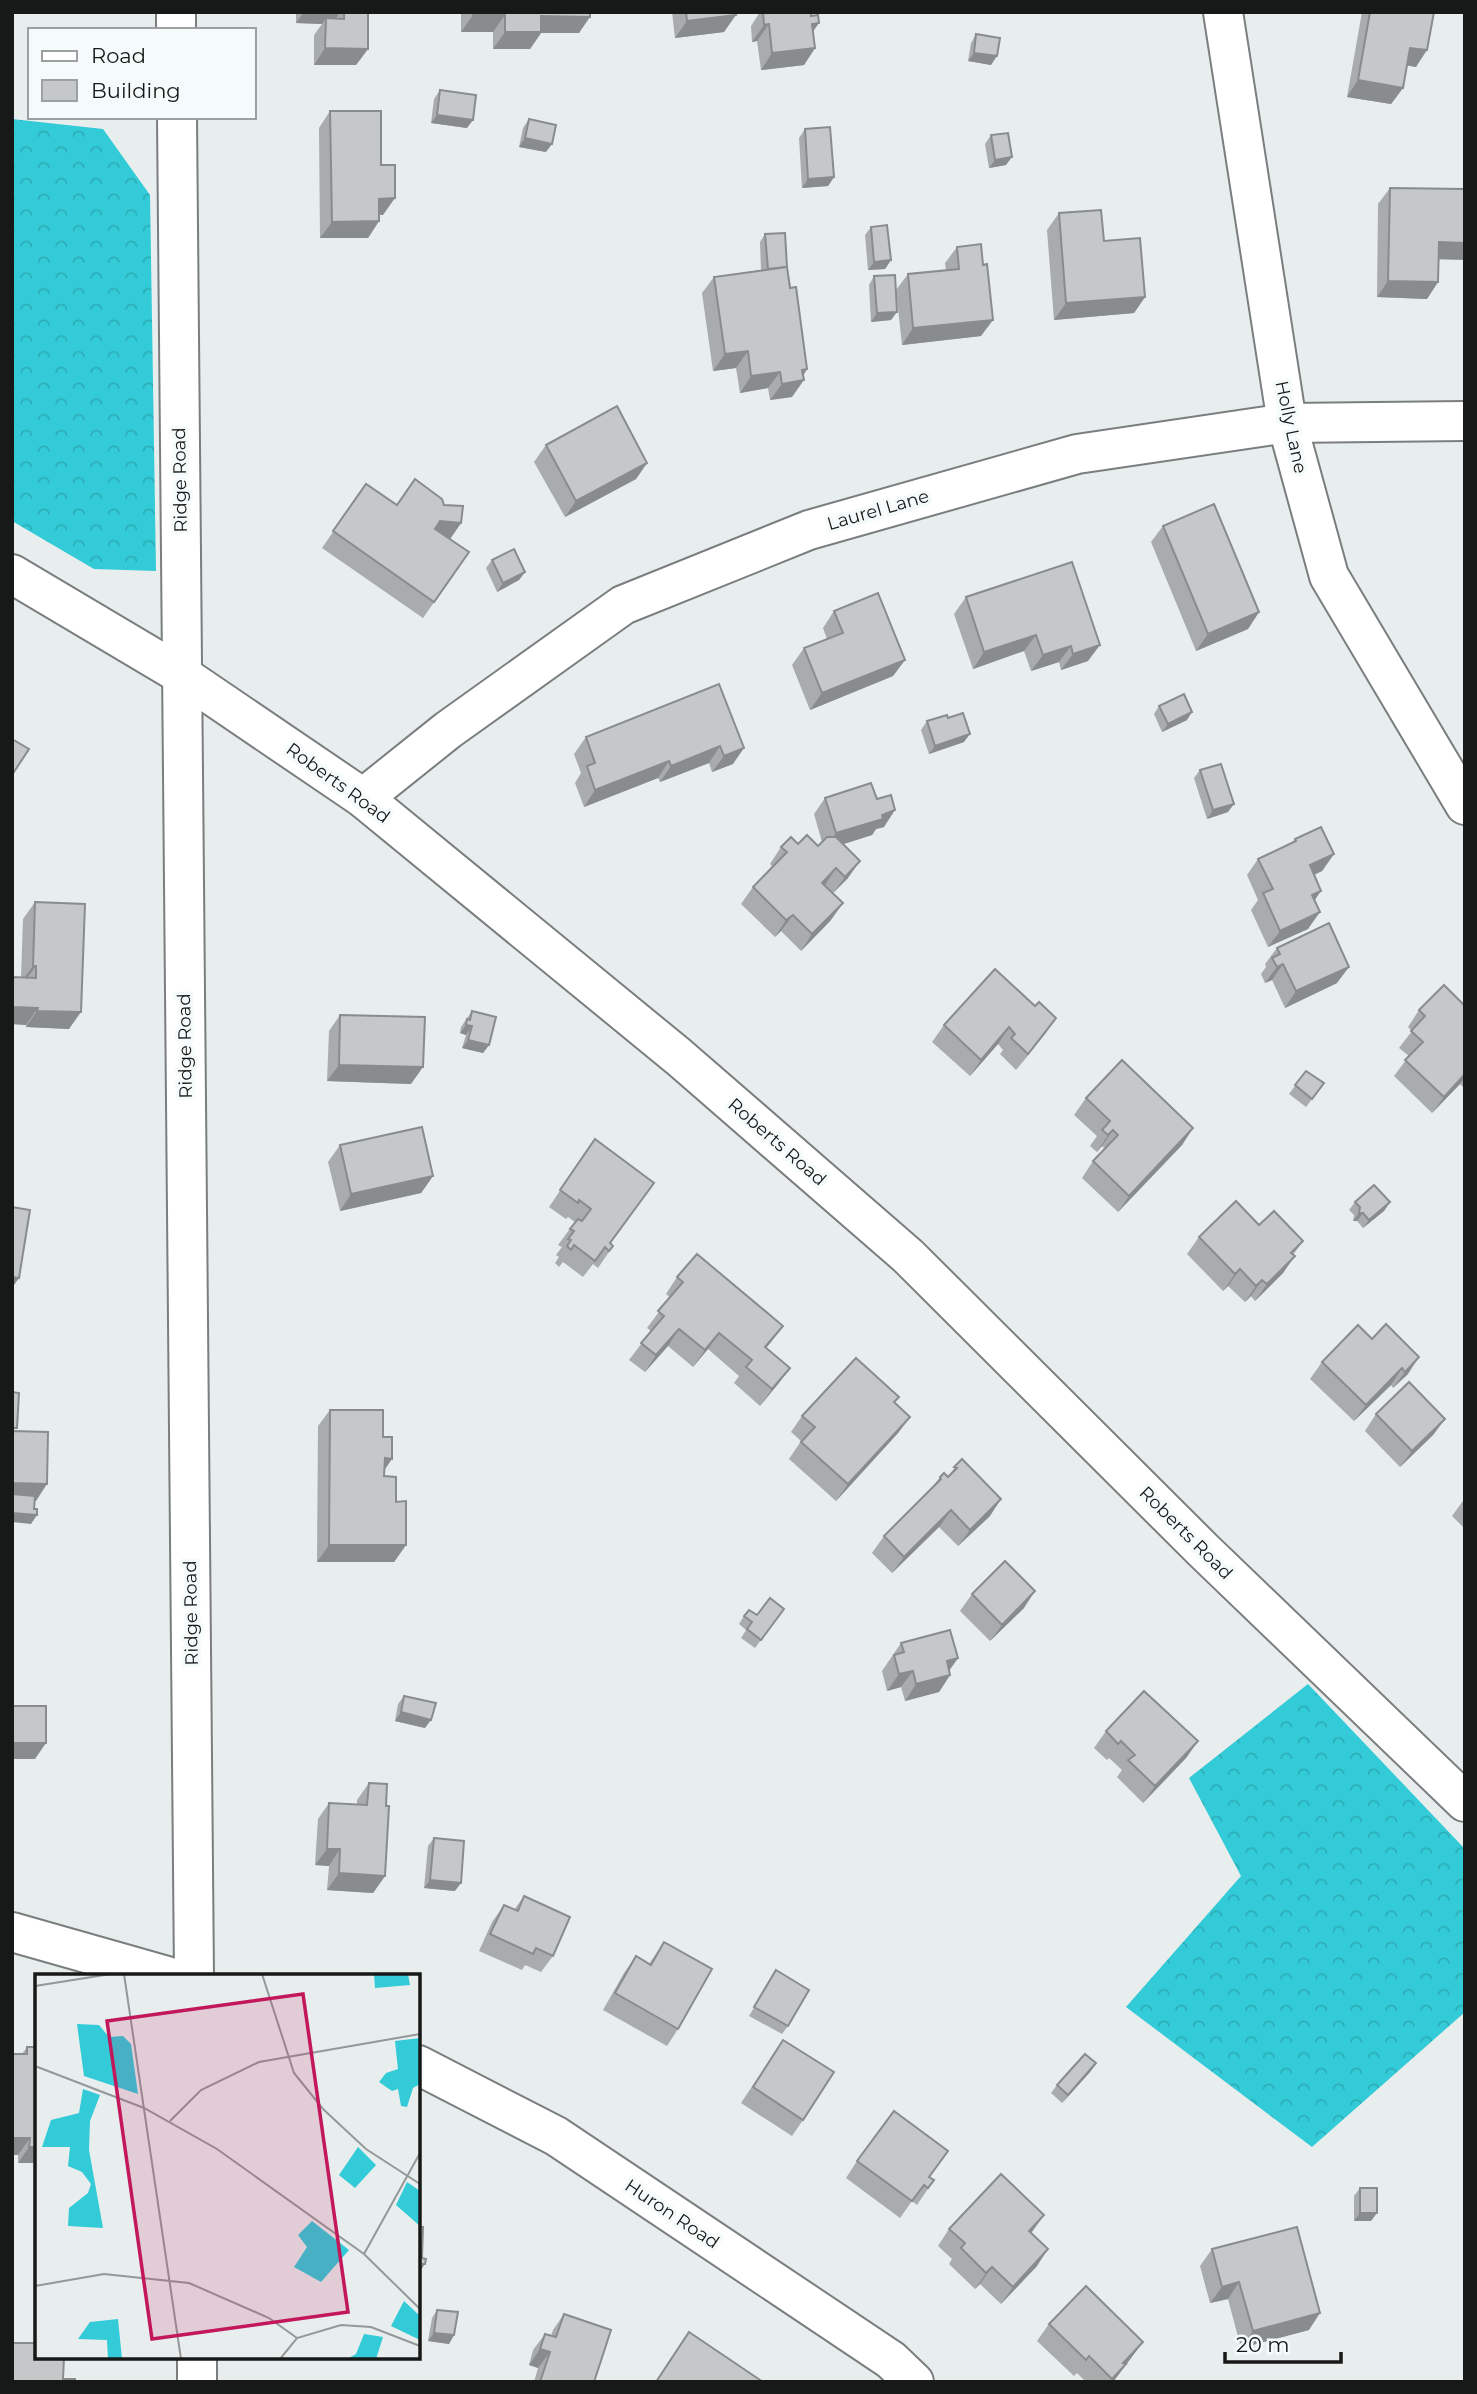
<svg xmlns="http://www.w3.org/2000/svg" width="1477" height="2394" font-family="Montserrat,sans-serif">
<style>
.forest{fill:url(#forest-crowns)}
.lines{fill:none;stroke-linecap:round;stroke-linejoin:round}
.minor-casing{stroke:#7a7e7e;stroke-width:42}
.minor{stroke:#fff;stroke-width:38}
.wall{fill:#a9acad}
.shaded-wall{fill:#898c8d}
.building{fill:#c4c8c9;stroke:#898c8d;stroke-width:2}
.labels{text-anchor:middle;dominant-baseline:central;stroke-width:7;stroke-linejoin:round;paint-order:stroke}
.street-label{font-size:18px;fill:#171818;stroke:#f5fafa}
.inset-road{fill:none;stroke:#949898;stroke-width:2}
.view{fill:#c2185b;fill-opacity:0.15;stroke:#c2185b;stroke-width:3.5}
.inset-edge{fill:none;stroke:#171818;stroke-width:3.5}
</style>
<defs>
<pattern id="forest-crowns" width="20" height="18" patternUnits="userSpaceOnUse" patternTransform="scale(1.75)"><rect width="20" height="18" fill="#32cbd7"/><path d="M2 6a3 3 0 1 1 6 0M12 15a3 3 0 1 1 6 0" fill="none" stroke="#2caeb8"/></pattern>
</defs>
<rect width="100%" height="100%" fill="#e8eded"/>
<g class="forest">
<path d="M12,119L103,129L150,195L156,571L94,569L12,521Z"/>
<path d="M1308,1684L1465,1849V2012L1312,2147L1126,2007L1241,1876L1189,1778Z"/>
</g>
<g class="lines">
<defs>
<g id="minor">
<path d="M176,12V30"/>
<path d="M1223,12L1287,423L1329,576L1465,805"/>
<path d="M177,117L194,1976"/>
<path d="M12,574L182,675L363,798L679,1057L908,1256L1203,1550L1465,1802"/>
<path d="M363,798L448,730L623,605L809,530L1077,454L1287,423L1465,421"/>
<path d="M12,1932L167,1976"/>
<path d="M418,2065L556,2136L891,2360L914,2382"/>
<path d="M197,2357V2382"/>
</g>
</defs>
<use href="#minor" class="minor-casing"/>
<use href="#minor" class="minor"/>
</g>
<g class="wall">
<path d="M296,12H368V49L356,65H314V35L322,24L296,23Z"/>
<path d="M461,12H590L579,33H541L530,49H493V32H461Z"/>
<path d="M672,12H735L724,32L675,38Z"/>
<path d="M760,12H811L815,48L804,65L761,70L757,41L752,42L751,26Z"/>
<path d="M1362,12H1434L1416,67L1407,65L1403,88L1391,104L1347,97Z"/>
<path d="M976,34L991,65L968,61L971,43Z"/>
<path d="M440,90L467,128L431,123L434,99Z"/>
<path d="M330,111L381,165L383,215H379V221L368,238H320L319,128Z"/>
<path d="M529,119L546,152L519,147L523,128Z"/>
<path d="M805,129L834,177L828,186L802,188L799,138Z"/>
<path d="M991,135L1006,165L989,168L985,144Z"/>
<path d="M1390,188L1439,259L1438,282L1427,299L1377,297L1378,204Z"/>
<path d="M1059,213L1104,241L1145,297L1134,313L1054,320L1047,230Z"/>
<path d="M871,227L891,260L885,269L868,270L865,235Z"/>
<path d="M765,234L787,267L807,369L792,397L770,400L768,388L740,393L736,368L713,371L702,293L714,277L761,270L760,242Z"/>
<path d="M957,247L983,265L981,336L902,345L896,290L908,274L946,270L945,263Z"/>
<path d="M874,276L891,320L871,322L869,285Z"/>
<path d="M546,445L647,463L636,479L565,517L534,462Z"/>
<path d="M366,484L397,505H444L461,523L450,539L469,552L423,618L322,548Z"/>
<path d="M1163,526L1259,612L1248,629L1196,651L1151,542Z"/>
<path d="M492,560L525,572L519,580L497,592L486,568Z"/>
<path d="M1072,562L1088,661L1061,670L1059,662L1031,671L1024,651L973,669L954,614L966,597Z"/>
<path d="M834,611L905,660L893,676L810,710L792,665L804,648L827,639L823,628Z"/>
<path d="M719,684L733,764L712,772L709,763L660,782L658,778L584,807L575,783L581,773L574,754L586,737Z"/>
<path d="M1159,706L1187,720L1162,732L1154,714Z"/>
<path d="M927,721L964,742L929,754L921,730Z"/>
<path d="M1200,770L1228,812L1207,819L1194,778Z"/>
<path d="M825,798L884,827L876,829L872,835L843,844L848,878L833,893L824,885L831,920L801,951L781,931L775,937L741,904L753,887L773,867L770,864L781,847L798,844L818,846L822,842L814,814Z"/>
<path d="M1295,839L1334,854L1322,871L1314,875L1315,900L1308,929L1268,947L1251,910L1258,900L1247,875L1258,859L1291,844Z"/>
<path d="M35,902L69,1029L26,1027V1025L12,1024V977H21L23,919Z"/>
<path d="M1277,948L1337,983L1285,1008L1272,980L1265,983L1261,974L1266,967L1265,964Z"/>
<path d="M1035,1006L1056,1018L1016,1070L1000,1054L1003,1050L998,1044L970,1076L932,1042L944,1025Z"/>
<path d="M1465,1006V1089L1460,1084L1432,1113L1394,1076L1409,1056L1399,1048L1412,1031L1408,1027L1419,1010Z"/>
<path d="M472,1011L489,1045L483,1053L462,1048L466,1035L460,1033L461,1027Z"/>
<path d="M340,1015L411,1084L327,1081L329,1031Z"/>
<path d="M1306,1071L1324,1083L1306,1107L1289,1094Z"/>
<path d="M1086,1098L1193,1128L1182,1145L1118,1212L1082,1178L1093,1161L1105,1149L1102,1146L1097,1152L1090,1146L1097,1136L1074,1115Z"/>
<path d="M595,1139L610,1244L613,1246L598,1268L593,1264L583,1277L563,1262L559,1267L555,1263L559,1257L556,1255L562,1247L558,1245L575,1222L568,1217L566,1219L549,1207Z"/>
<path d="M340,1145L433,1176L421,1193L340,1211L328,1162Z"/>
<path d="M1355,1202H1390L1384,1211L1363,1228L1357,1221H1353L1354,1215L1349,1210Z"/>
<path d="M1259,1225L1303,1241L1293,1255L1283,1273L1255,1301L1251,1296L1245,1302L1228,1286L1223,1291L1187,1254L1199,1237Z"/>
<path d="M677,1277L771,1342L766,1348L790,1368L778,1384L760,1406L734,1383L739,1376L708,1349L693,1367L668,1346L645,1372L629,1360L651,1331L647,1328L670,1297L666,1294Z"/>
<path d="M1372,1339L1408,1374L1393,1388L1391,1385L1354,1421L1310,1379L1322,1362Z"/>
<path d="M895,1403L910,1417L898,1433L836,1501L789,1459L801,1441L791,1432L802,1416Z"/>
<path d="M330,1410L383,1437L384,1476L396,1502L406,1545L394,1562H317L318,1426Z"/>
<path d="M1376,1414L1445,1419L1433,1435L1400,1467L1365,1431Z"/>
<path d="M962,1459L990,1516L958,1546L939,1527L892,1573L872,1553L884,1536L931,1489L940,1477L948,1476Z"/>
<path d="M1465,1498V1529L1452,1516Z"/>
<path d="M972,1594L1024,1608L990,1641L960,1611Z"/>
<path d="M784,1609L755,1648L741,1638L746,1630L739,1624L744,1616L757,1615Z"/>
<path d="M901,1643L958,1658L949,1671L950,1675L939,1692L905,1701L901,1687L887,1691L882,1671Z"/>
<path d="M404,1696L425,1728L395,1721L398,1704Z"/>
<path d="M1106,1731L1198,1741L1186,1758L1143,1803L1117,1777L1122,1770L1109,1758L1107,1760L1094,1748Z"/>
<path d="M369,1783L385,1876L373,1893L327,1890L329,1866L315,1865L318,1819L329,1803L357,1805V1800Z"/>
<path d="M434,1838L455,1891L424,1888L428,1846Z"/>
<path d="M524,1896L553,1956L541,1972L525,1965L522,1970L479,1951L492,1922L504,1905L514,1910Z"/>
<path d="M664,1942L678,2029L667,2046L603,2010L624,1973L636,1956L649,1964Z"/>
<path d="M776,1970L788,2026L782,2034L749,2016Z"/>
<path d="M783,2040L803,2120L792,2136L741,2103Z"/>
<path d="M27,2047L33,2163H18V2155H12V2054H22Z"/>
<path d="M1096,2063L1090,2072L1062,2103L1051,2093L1057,2085Z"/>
<path d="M857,2161L929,2177L934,2180L917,2205L912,2201L900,2218L846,2178Z"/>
<path d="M1360,2188L1371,2221H1354V2196Z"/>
<path d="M949,2229L1031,2233L1037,2266L1001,2304L980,2284L975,2289L949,2264L952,2259L938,2246Z"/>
<path d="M1212,2249L1309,2330L1241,2348L1228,2299L1210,2303L1200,2266Z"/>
<path d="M437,2310L454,2335L449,2344L428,2341L432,2318Z"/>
<path d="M564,2314L594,2382H534L538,2368L529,2365L533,2350L545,2334L551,2336L553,2330Z"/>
<path d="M1049,2324L1143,2342L1113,2382H1086L1077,2373L1074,2376L1037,2341Z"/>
</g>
<g class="shaded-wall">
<path d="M304,12H340L332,24L326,18L322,24L296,23Z"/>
<path d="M473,15H505L493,32H461Z"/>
<path d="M736,15L724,32L675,38L687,21Z"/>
<path d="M541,16L590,17L579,33H541L530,49H493L505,32Z"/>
<path d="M819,23L807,40L812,24Z"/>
<path d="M769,24L757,41L752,42L764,25Z"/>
<path d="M325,48L368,49L356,65H314Z"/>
<path d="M815,48L804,65L761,70L772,53Z"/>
<path d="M1410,48L1427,50L1416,67L1399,64Z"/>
<path d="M974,53L997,56L991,65L968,61Z"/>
<path d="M1358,80L1403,88L1391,104L1347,97Z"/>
<path d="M437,115L473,120L467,128L431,123Z"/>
<path d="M525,138L552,144L546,152L519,147Z"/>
<path d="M1012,157L1006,165L989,168L995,160Z"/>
<path d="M834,177L828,186L802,188L808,179Z"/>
<path d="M395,198L383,215H368L379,199Z"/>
<path d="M379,221L368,238H320L332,222Z"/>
<path d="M1439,242L1465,243V260L1427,259Z"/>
<path d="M891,260L885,269L868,270L874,262Z"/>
<path d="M1388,281L1438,282L1427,299L1377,297Z"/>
<path d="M1145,297L1134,313L1054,320L1066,303Z"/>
<path d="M897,312L891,320L871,322L877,313Z"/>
<path d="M993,320L981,336L902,345L913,328Z"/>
<path d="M748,351L736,368L713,371L725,354Z"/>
<path d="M807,369L799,381L804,380L792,397L770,400L782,384L802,370Z"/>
<path d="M780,372L768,388L740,393L751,376Z"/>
<path d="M647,463L636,479L565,517L576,501Z"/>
<path d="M440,521L461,523L450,539L428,537Z"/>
<path d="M525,572L519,580L497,592L503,583Z"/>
<path d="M1259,612L1248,629L1196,651L1208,634Z"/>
<path d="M1036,635L1024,651L973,669L984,652Z"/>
<path d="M1100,645L1088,661L1061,670L1073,654Z"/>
<path d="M1071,646L1059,662L1031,671L1043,655Z"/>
<path d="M905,660L893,676L810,710L822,693Z"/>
<path d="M1192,712L1187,720L1162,732L1168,724Z"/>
<path d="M970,734L964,742L929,754L935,746Z"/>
<path d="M720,746L709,763L660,782L671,766Z"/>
<path d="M744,748L733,764L712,772L724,756Z"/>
<path d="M669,761L658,778L584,807L595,790Z"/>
<path d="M1234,804L1228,812L1207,819L1213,810Z"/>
<path d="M895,810L884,827L876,829L872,835L825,850L836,833Z"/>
<path d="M1334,854L1322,871L1298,882L1310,865Z"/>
<path d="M860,861L848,878L833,893L845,877Z"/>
<path d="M836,868L825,885L810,899L822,883Z"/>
<path d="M1321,891L1310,907L1312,895Z"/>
<path d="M843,903L831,920L801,951L812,934Z"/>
<path d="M1320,912L1308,929L1268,947L1280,931Z"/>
<path d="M793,915L781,931L775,937L786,920Z"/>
<path d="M1283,964L1272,980L1265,983L1277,967Z"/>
<path d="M33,966H36L24,982H21Z"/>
<path d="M1349,967L1337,983L1285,1008L1296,991Z"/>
<path d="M12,1007L38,1008L26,1025L12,1024Z"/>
<path d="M37,1011L81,1012L69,1029L26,1027Z"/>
<path d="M1056,1018L1045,1034L1016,1070L1028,1054Z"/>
<path d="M466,1025L472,1026L466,1035L460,1033Z"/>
<path d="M1009,1027L998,1044L970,1076L981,1060Z"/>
<path d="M468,1040L489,1045L483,1053L462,1048Z"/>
<path d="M339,1065L423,1067L411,1084L327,1081Z"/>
<path d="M1465,1074V1077L1460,1084L1432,1113L1444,1097Z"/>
<path d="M1193,1128L1182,1145L1118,1212L1129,1196Z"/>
<path d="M1113,1130L1102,1146L1097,1152L1108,1135Z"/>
<path d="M433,1176L421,1193L340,1211L351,1194Z"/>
<path d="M1390,1202L1384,1211L1363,1228L1369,1220Z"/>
<path d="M1359,1213H1363L1357,1221H1353Z"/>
<path d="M1295,1256L1283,1273L1255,1301L1267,1284Z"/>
<path d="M1240,1269L1228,1286L1223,1291L1235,1274Z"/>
<path d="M12,1277L19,1278L12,1288Z"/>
<path d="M1262,1280L1251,1296L1245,1302L1256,1286Z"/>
<path d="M783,1326L771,1342L754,1363L765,1347Z"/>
<path d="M679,1329L668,1346L645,1372L656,1355Z"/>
<path d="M719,1333L708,1349L693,1367L705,1350Z"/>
<path d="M1419,1357L1408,1374L1393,1388L1405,1372Z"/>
<path d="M790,1368L778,1384L760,1406L772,1389Z"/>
<path d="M1402,1368L1391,1385L1354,1421L1366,1405Z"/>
<path d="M910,1417L898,1433L836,1501L848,1484Z"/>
<path d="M1445,1419L1433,1435L1400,1467L1412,1451Z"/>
<path d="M385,1458L392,1459L381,1475Z"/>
<path d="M12,1483L47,1484L36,1501L12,1500Z"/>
<path d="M1001,1499L990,1516L958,1546L970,1530Z"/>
<path d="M951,1510L939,1527L892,1573L904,1557Z"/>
<path d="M12,1513L37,1515L31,1524L12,1522Z"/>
<path d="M329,1545H406L394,1562H317Z"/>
<path d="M1035,1591L1024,1608L990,1641L1002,1625Z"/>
<path d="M958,1658L946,1675L947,1661Z"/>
<path d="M913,1671L901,1687L887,1691L899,1674Z"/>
<path d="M950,1675L939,1692L905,1701L916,1684Z"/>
<path d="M401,1712L431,1720L425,1728L395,1721Z"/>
<path d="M1198,1741L1186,1758L1143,1803L1155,1786Z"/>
<path d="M12,1743H46L35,1759H12Z"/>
<path d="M327,1849H340L329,1866L315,1865Z"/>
<path d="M339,1873L385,1876L373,1893L327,1890Z"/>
<path d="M430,1880L461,1883L455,1891L424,1888Z"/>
<path d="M1096,2063L1090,2072L1062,2103L1068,2095Z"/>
<path d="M12,2138H30L18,2155H12Z"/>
<path d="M29,2147H37V2158L33,2163H18Z"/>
<path d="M1360,2213H1377L1371,2221H1354Z"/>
<path d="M1044,2215L1032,2232L1017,2248L1029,2231Z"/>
<path d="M1048,2249L1037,2266L1001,2304L1013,2287Z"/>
<path d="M418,2264H425L418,2274Z"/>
<path d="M992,2267L980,2284L975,2289L986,2273Z"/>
<path d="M1239,2282L1228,2299L1210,2303L1222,2287Z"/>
<path d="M1320,2313L1309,2330L1241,2348L1253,2331Z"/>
<path d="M434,2333L454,2335L449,2344L428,2341Z"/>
<path d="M1143,2342L1113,2382H1110L1123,2363Z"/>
<path d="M540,2349L550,2352L538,2368L529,2365Z"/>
</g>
<g class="building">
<path d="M344,12H368V49L325,48L326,18L344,19Z"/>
<path d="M473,12H590V17L541,16V32H505V15H473Z"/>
<path d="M686,12H735L736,15L687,21Z"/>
<path d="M763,12H811V16L818,15L819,23L812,24L815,48L772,53L769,24L764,25Z"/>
<path d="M1370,12H1434L1427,50L1410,48L1403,88L1358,80Z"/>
<path d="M976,34L1000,38L997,56L974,53Z"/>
<path d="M440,90L476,95L473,120L437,115Z"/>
<path d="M330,111H381V165H395V198L379,199V221L332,222Z"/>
<path d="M529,119L556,125L552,144L525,138Z"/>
<path d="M830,127L834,177L808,179L805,129Z"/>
<path d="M1008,133L1012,157L995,160L991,135Z"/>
<path d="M1390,188L1465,189V243L1439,242L1438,282L1388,281Z"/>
<path d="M1101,210L1104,241L1140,238L1145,297L1066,303L1059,213Z"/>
<path d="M887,225L891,260L874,262L871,227Z"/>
<path d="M785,233L787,267L768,269L765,234Z"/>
<path d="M981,244L983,265L987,264L993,320L913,328L908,274L959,269L957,247Z"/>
<path d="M787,267L790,288L796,287L807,369L802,370L804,380L782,384L780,372L751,376L748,351L725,354L714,277Z"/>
<path d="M895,275L897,312L877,313L874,276Z"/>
<path d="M617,406L647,463L576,501L546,445Z"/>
<path d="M415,479L442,499L444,505L463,506L461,523L440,521L435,529L469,552L434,602L333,531L366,484L397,505Z"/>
<path d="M1214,504L1259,612L1208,634L1163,526Z"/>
<path d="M514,549L525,572L503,583L492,560Z"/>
<path d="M1072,562L1100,645L1073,654L1071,646L1043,655L1036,635L984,652L966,597Z"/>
<path d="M878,593L905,660L822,693L804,648L843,633L834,611Z"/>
<path d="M719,684L744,748L724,756L720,746L671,766L669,761L595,790L587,766L595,763L586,737Z"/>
<path d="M1184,694L1192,712L1168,724L1159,706Z"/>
<path d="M963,713L970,734L935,746L927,721L947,715L948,718Z"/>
<path d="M12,739L29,749L12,775Z"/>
<path d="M1221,764L1234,804L1213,810L1200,770Z"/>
<path d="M871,783L877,799L891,795L895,810L882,815L883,819L836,833L825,798Z"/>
<path d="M1321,827L1334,854L1310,865L1321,891L1312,895L1320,912L1280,931L1263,893L1273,889L1258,859L1296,841L1295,839Z"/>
<path d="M807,835L818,846L827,837H836L860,861L845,877L836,868L822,883L843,903L812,934L793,915L786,920L753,887L787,852L781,847L791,837L798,844Z"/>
<path d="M35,902L85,904L81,1012L37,1011L38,1008L12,1007V977L36,978V966H33Z"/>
<path d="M1329,923L1349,967L1296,991L1283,964L1277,967L1272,958L1280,954L1277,948Z"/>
<path d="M995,969L1035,1006L1039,1002L1056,1018L1028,1054L1011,1038L1015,1034L1009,1027L981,1060L944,1025Z"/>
<path d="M1444,985L1465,1006V1074L1444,1097L1405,1060L1423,1042L1411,1031L1425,1016L1419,1010Z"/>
<path d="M472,1011L496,1017L489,1045L468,1040L472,1026L466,1025L467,1019L470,1020Z"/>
<path d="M340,1015L425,1017L423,1067L339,1065Z"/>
<path d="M1122,1060L1193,1128L1129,1196L1093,1161L1118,1135L1113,1130L1108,1135L1102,1130L1110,1121L1086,1098Z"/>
<path d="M1306,1071L1324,1083L1312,1099L1295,1085Z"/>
<path d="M422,1127L433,1176L351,1194L340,1145Z"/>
<path d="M595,1139L654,1183L610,1243L613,1246L609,1251L605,1247L595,1261L574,1245L571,1250L567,1246L571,1240L568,1239L574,1231L570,1229L578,1219L582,1221L591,1209L579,1200L578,1203L560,1190Z"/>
<path d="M1374,1185L1390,1202L1369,1220L1363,1213H1359L1360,1207L1355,1202Z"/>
<path d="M1236,1201L1259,1225L1274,1211L1303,1241L1291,1253L1295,1256L1267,1284L1262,1280L1256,1286L1240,1269L1235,1274L1199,1237Z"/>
<path d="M12,1207L30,1210L19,1278L12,1277Z"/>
<path d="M697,1254L783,1326L765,1347L790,1368L772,1389L746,1367L752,1360L719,1333L705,1350L679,1329L656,1355L641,1343L664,1316L658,1311L683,1282L677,1277Z"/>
<path d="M1386,1324L1419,1357L1405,1372L1402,1368L1366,1405L1322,1362L1358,1325L1372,1339Z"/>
<path d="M856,1358L899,1397L894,1402L910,1417L848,1484L801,1442L815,1427L802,1416Z"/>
<path d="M1409,1382L1445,1419L1412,1451L1376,1414Z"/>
<path d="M12,1392L19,1393L17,1428H12Z"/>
<path d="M330,1410H383V1437H392V1459L385,1458L384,1476L396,1477V1502L406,1501V1545H329Z"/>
<path d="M12,1431L48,1432L47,1484L12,1483Z"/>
<path d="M962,1459L1001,1499L970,1530L951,1510L904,1557L884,1536L941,1479L940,1477L944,1473L948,1477L957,1468L954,1467Z"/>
<path d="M12,1494L35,1496L34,1509H37V1515L12,1513Z"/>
<path d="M1005,1561L1035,1591L1002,1625L972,1594Z"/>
<path d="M770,1598L784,1609L761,1640L747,1629L752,1622L744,1616L749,1610L757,1615Z"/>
<path d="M950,1630L958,1658L947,1661L950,1675L916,1684L913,1671L899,1674L894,1655L904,1652L901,1643Z"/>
<path d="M1144,1691L1198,1741L1155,1786L1128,1760L1135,1755L1121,1741L1118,1744L1106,1731Z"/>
<path d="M404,1696L436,1703L431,1720L401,1712Z"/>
<rect x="12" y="1706" width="34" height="37"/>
<path d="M369,1783L387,1784L386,1806H389L385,1876L339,1873L340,1849H327L329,1803L367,1805Z"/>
<path d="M434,1838L464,1841L461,1883L430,1880Z"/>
<path d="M524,1896L570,1917L553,1956L536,1948L533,1954L490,1934L504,1905L518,1911Z"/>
<path d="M664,1942L712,1969L678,2029L615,1993L636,1956L651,1965Z"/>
<path d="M776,1970L809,1990L788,2026L754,2007Z"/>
<path d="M783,2040L834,2072L803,2120L753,2087Z"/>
<path d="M27,2047H37V2147H29L30,2138H12V2054H27Z"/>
<path d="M1085,2054L1096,2063L1068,2095L1057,2085Z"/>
<path d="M894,2111L948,2151L929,2177L934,2180L928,2188L924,2185L912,2201L857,2161Z"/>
<path d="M1001,2174L1044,2215L1029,2231L1048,2249L1013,2287L992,2267L986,2273L961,2248L965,2243L949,2229Z"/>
<rect x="1360" y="2188" width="17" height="25"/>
<path d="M418,2227H423L422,2258L426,2259L425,2264H418Z"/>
<path d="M1297,2227L1320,2313L1253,2331L1239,2282L1222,2287L1212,2249Z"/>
<path d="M1086,2286L1143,2342L1123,2363L1126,2364L1112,2379L1089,2356L1086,2360L1049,2324Z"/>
<path d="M437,2310L458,2312L454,2335L434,2333Z"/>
<path d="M564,2314L611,2330L594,2382H540L550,2352L540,2349L545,2334L556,2337Z"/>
<path d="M689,2332L763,2382H656Z"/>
<path d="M12,2343H37V2357H64L63,2379H75V2382H12Z"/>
</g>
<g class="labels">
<g class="street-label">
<text transform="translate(1291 427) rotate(78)">Holly Lane</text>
<text transform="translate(180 480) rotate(-91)">Ridge Road</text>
<text transform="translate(878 510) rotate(-16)">Laurel Lane</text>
<text transform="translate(338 783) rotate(36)">Roberts Road</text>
<text transform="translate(185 1046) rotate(-91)">Ridge Road</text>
<text transform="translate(777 1142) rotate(41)">Roberts Road</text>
<text transform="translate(1186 1533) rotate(45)">Roberts Road</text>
<text transform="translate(191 1613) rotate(-91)">Ridge Road</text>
<text transform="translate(672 2214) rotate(34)">Huron Road</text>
</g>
</g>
<g transform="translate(35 1974)">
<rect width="385" height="385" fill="#e8eded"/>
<path d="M339,0H373L375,11L340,14ZM42,50L64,51L74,63L88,62L96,70L103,120L49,102ZM385,64V110L378,114L372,133L366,132L363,115L357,117L344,108L351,99L363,95L360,67ZM48,115L65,121L55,147L54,176L68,254L33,252L34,234L53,219L56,210L47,198L33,192L35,173H7L16,146L44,139ZM323,173L341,191L320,214L304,201ZM372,208L385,217V252L361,231ZM277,247L314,276L286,308L259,293L272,273L263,261ZM369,327L385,342V366L356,352ZM83,345L87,385H73L72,366L43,365L55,348ZM329,360L348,363L341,385H312L321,380Z" fill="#32cbd7"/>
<path class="inset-road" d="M89,0L146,385M227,0L259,99L288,135L331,175L385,210M0,12L76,0M0,92L109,134L182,175L329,280L385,335M135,147L166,116L224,88L385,60M329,280L385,179M0,312L69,300L154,309L234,344L262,364M245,385L262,364L306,351L336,353L385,372"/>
<path class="view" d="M268,20L313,338L117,365L72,47Z"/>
<rect width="385" height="385" class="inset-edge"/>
</g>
<rect width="1477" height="2394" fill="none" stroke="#171818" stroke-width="28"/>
<rect x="28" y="28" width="228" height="91" fill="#f5fafa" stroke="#9ca0a0" stroke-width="2"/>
<rect x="42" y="51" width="35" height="10" fill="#ffffff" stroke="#9ca0a0" stroke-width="2"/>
<text x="91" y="63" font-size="21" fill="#171818">Road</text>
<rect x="42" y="80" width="35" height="21" fill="#c4c8c9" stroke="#9ca0a0" stroke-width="2"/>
<text x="91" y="98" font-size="21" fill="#171818">Building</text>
<path d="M1225 2352v10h116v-10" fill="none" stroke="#171818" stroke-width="3.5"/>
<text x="1236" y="2352" font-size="21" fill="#171818" stroke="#f5fafa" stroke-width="5" paint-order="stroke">20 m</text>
</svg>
